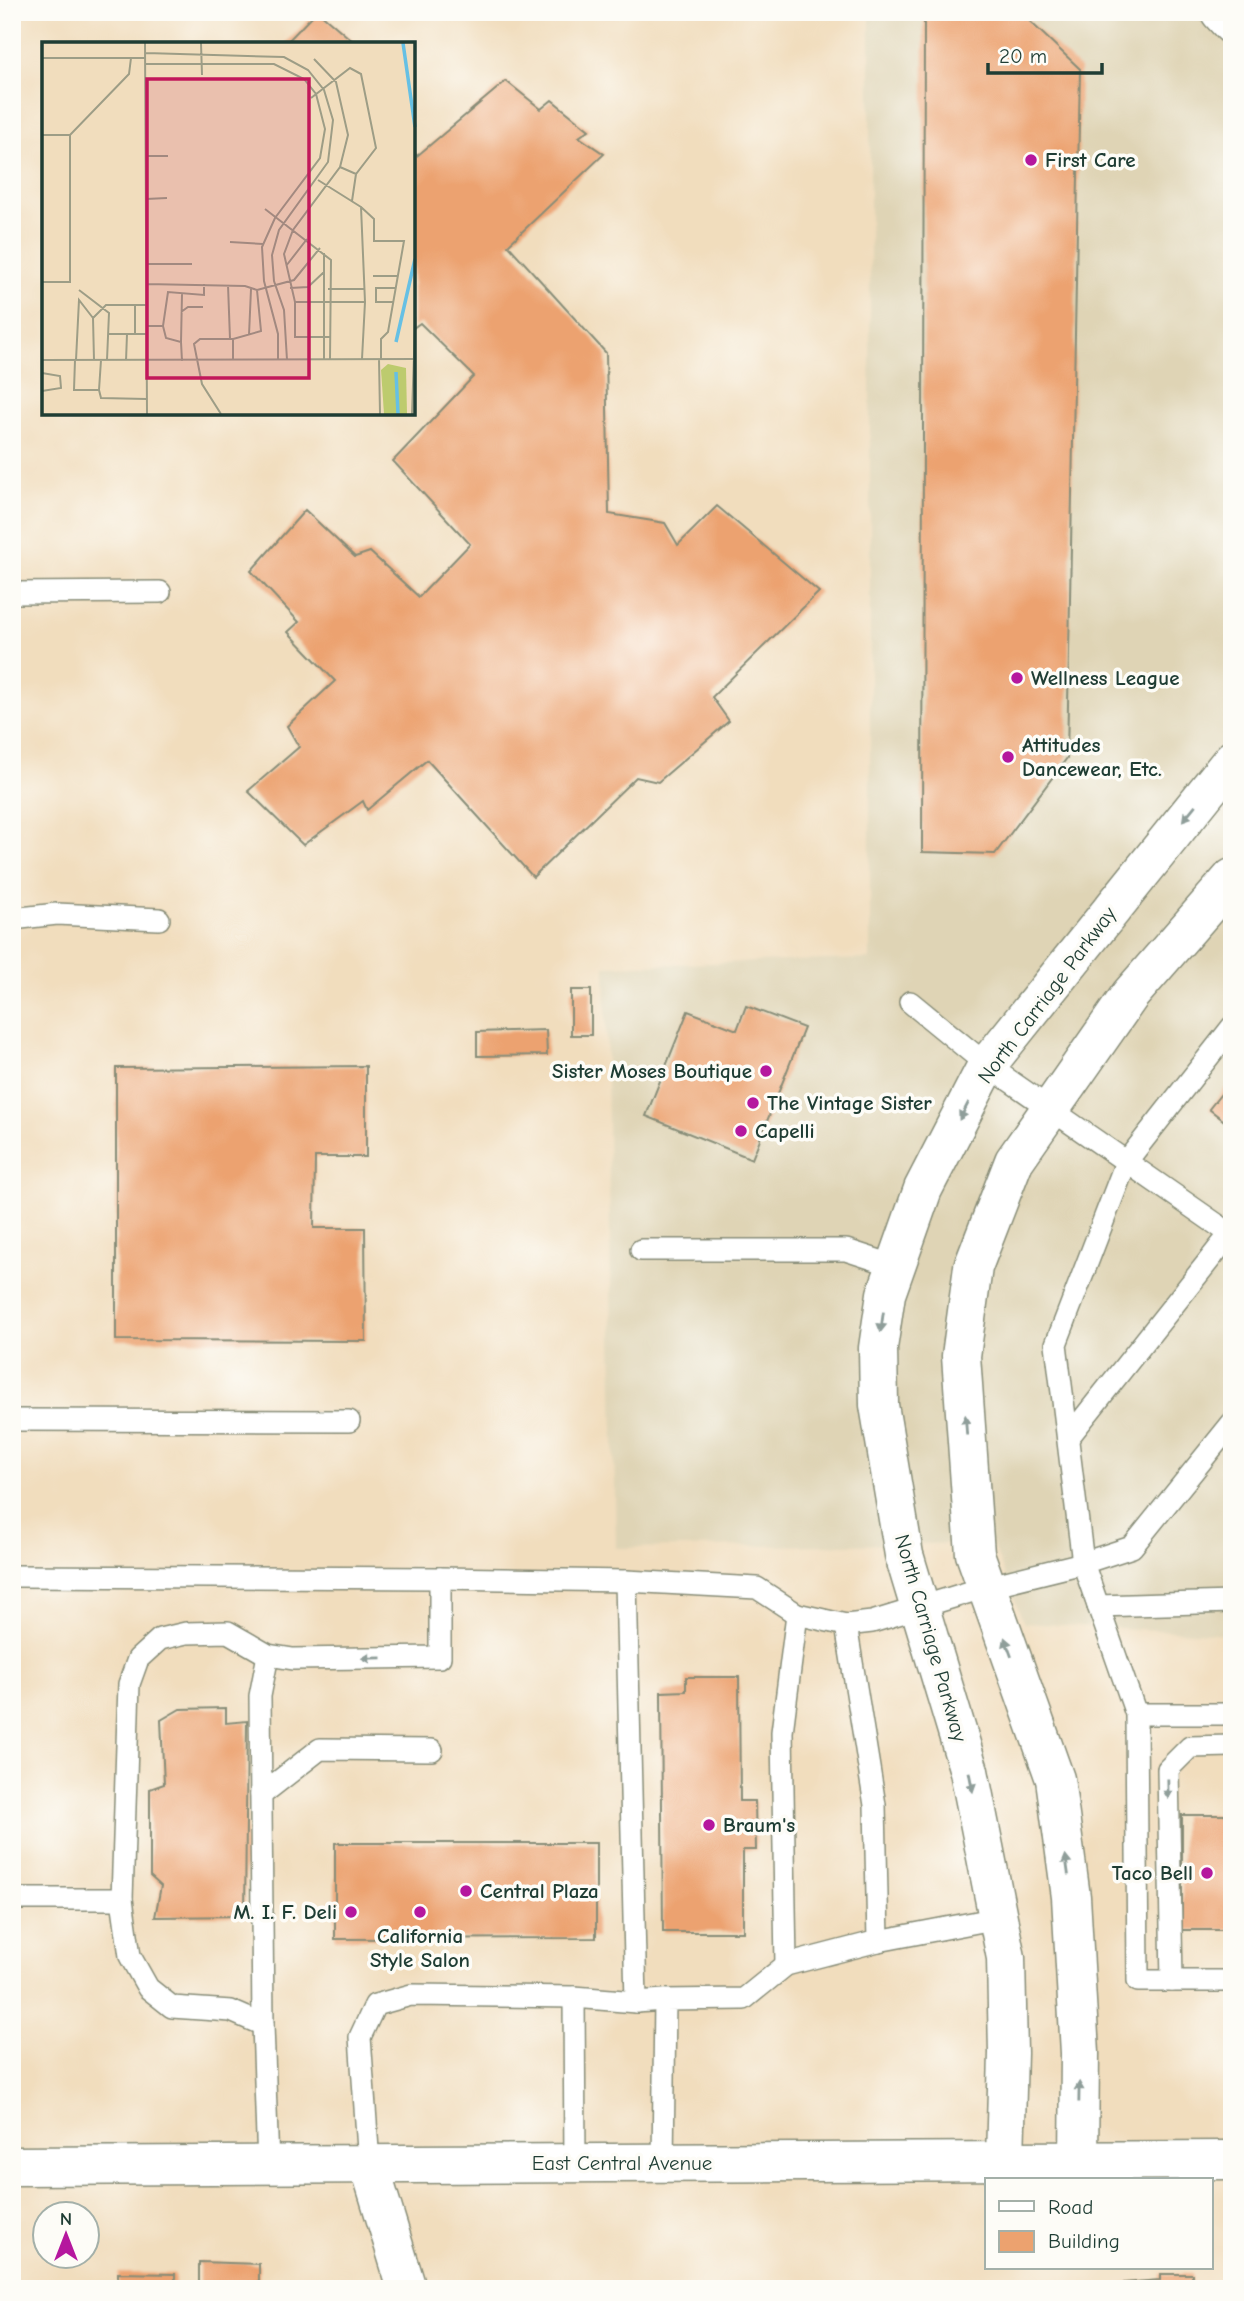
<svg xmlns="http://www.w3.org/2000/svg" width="1244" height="2301" font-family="'Comic Neue',sans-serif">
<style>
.built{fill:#dfd4b5}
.building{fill:#eca26f}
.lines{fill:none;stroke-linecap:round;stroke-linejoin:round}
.service-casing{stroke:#888d78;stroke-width:24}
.minor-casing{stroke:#888d78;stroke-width:41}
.secondary-casing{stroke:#888d78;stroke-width:41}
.service{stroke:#fff;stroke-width:21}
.minor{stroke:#fff;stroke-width:38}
.secondary{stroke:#fff;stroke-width:38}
.oneway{fill:#8f9e9a}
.poi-dot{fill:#b5179e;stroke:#fdfcf7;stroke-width:2.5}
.labels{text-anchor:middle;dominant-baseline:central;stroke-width:7;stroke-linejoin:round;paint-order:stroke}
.poi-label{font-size:21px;font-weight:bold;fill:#1f3d34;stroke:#fdfcf7;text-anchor:start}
.street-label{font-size:21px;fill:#1f3d34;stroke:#fdfcf7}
.inset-river{fill:none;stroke:#66c0e4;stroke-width:3.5}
.inset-road{fill:none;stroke:#9d9d86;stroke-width:2}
.view{fill:#c2185b;fill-opacity:0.15;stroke:#c2185b;stroke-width:3.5}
.inset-edge{fill:none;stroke:#1f3d34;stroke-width:3.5}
</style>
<rect width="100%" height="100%" fill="#fdfcf7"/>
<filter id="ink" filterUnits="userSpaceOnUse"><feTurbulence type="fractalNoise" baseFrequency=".0143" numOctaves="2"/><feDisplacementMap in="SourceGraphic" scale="14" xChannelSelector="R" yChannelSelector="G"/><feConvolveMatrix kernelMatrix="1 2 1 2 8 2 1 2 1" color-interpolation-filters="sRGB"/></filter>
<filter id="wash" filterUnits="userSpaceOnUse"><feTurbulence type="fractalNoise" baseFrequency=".00686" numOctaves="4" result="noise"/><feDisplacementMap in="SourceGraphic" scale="28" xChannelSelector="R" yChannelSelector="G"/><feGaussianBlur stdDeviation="1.57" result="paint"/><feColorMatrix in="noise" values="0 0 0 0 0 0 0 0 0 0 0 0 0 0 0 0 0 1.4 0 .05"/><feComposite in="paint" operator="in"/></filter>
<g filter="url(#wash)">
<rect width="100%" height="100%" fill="#f1ddbd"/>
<path class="built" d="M870,12H1232V1634L1024,1623L992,1543L616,1548L605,966L870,959Z"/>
<g id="blocks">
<g class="building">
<path d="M316,12H319L356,44H285Z"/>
<path d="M924,12H1020L1080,69L1067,758L995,854L922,852Z"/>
<path d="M506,81L541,109L552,100L589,130L579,137L604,154L508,245L606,353L609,514L665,523L678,545L717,506L819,592L712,697L729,721L658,782L636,777L533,877L427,760L367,810L363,801L303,845L248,791L299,747L287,726L335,681L288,632L299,622L251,571L305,510L355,557L370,552L419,597L470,544L393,461L474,376L420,323L413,328V152L417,156Z"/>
<rect x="571" y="990" width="20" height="45"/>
<path d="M746,1006L804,1028L752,1159L646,1116L688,1011L737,1030Z"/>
<path d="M546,1030L547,1055L477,1056V1032Z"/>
<path d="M366,1066V1157H315L314,1228H365L366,1341L116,1340V1068Z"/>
<path d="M1232,1080V1127L1209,1109Z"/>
<path d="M686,1677H739L740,1801H755L756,1850H743V1932H663L661,1692L686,1691Z"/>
<path d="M226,1708V1723L247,1721L245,1916L155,1917L161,1886L150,1876V1789L164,1784L161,1720L180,1709Z"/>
<rect x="1182" y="1815" width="50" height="115"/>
<path d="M335,1843H596V1938L335,1939Z"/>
<path d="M199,2262L259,2264V2289H199Z"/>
<path d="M118,2273L175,2274V2289H118Z"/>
<path d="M1160,2274H1192V2289H1124V2283L1160,2280Z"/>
</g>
</g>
</g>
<g filter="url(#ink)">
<use href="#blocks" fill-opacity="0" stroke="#888d78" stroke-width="2"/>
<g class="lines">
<defs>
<g id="service">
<path d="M12,593L160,592"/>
<path d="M12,919L57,914L159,919"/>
<path d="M910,1002L987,1065L1232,1235"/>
<path d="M1232,1027L1126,1162L1056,1344L1083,1563L1136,1714L1138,1981H1232"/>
<path d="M641,1250H846L895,1266"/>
<path d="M12,1420L349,1421"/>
<path d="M1068,1438L1230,1234"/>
<path d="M12,1576L440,1578L626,1581L757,1588L797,1614L846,1625"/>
<path d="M626,1581L636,2002"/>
<path d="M1098,1606L1232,1602"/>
<path d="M1136,1714H1232"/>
<path d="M261,1795L320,1749L432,1750"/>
<path d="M12,1899H122L129,1684L138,1659L160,1639L186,1633L228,1632L268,1655L293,1659L440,1657V1578"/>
<path d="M122,1899L130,1956L148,1988L172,2007L231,2011L263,2025L268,2165"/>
<path d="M878,1941L998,1918"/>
<path d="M786,1965L782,1732L797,1614"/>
<path d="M1172,1981L1168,1769L1190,1747L1232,1746"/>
<path d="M574,1997L575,2164"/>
<path d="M263,2025L260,1696L268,1655"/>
<path d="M663,2163L665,2000L744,1999L786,1965L878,1941L875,1805L846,1625L872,1622L986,1587L1083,1563L1132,1547L1232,1423"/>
<path d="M369,2164L360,2037L375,2005L411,1995L574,1997L636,2002L665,2000"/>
</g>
<g id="minor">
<path d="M1220,12L1232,25"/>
<path d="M1005,2159L1008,2053L1006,1958L969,1771L904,1555L879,1405L878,1348L886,1294L923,1189L987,1065L1232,760"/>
<path d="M1079,2161L1080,2053L1071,1897L1055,1779L975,1554L961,1356L973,1267L1014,1161L1130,995L1232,878"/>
<path d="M369,2164L407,2289"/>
</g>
<path id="secondary" d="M12,2166L1232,2160"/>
</defs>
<use href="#service" class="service-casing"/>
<use href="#minor" class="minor-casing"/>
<use href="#secondary" class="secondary-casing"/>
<use href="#service" class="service"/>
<use href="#minor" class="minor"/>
<use href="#secondary" class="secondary"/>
</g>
<defs><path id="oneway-solid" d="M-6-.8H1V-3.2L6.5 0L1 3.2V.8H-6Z" transform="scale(1.75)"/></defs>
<g class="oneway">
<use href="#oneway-solid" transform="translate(1189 813) rotate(129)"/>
<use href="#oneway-solid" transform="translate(964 1111) rotate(118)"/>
<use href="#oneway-solid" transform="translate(882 1322) rotate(98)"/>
<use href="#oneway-solid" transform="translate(966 1425) rotate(-94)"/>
<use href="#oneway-solid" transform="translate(1008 1647) rotate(-110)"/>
<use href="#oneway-solid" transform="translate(372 1658) rotate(179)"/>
<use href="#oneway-solid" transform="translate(971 1782) rotate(79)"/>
<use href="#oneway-solid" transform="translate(1168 1789) rotate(89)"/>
<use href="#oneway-solid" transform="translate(1067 1865) rotate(-98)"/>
<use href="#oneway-solid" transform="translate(1079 2092) rotate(-89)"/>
</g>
</g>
<g class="poi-dot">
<circle cx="1031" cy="160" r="7"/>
<circle cx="1017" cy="678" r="7"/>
<circle cx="1008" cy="757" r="7"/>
<circle cx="766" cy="1071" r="7"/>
<circle cx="753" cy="1103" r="7"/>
<circle cx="741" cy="1131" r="7"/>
<circle cx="709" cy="1825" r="7"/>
<circle cx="1207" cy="1873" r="7"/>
<circle cx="466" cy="1891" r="7"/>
<circle cx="351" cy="1912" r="7"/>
<circle cx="420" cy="1912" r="7"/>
</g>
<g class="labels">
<g class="poi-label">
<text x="1045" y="160">First Care</text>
<text x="1031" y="678">Wellness League</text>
<text x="1022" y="745">Attitudes<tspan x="1022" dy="24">Dancewear, Etc.</tspan></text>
<text x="752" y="1071" text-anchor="end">Sister Moses Boutique</text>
<text x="767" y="1103">The Vintage Sister</text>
<text x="755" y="1131">Capelli</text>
<text x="723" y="1825">Braum's</text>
<text x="1193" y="1873" text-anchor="end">Taco Bell</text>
<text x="480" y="1891">Central Plaza</text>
<text x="337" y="1912" text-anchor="end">M. I. F. Deli</text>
<text x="420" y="1936" text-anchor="middle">California<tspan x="420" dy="24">Style Salon</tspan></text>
</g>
<g class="street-label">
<text transform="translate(1047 995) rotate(-53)">North Carriage Parkway</text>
<text transform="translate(931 1638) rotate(74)">North Carriage Parkway</text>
<text x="622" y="2163">East Central Avenue</text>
</g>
</g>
<g transform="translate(42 42)">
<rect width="373" height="373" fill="#f1ddbd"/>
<path d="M346,322L364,326L365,372H342L339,328Z" fill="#bdcb6e"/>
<path class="inset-river" d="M361,1L373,85M354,300L373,217M354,330L356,372"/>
<path class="inset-road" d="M103,1L105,372M159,1L160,33M104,11L242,15L266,28L282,48L291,78L286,120L237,188L230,213L232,239L242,268L245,318M0,16H104M272,17L294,40L306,93L298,125L251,188L242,212L253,260V295H288M104,22H232L262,37L274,52L283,87L278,116L233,176L220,205L222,239L236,292V318M269,56L308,26L319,32L334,106L314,132L298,125M0,93H28L87,32L89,16M104,114H126M276,138L319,165L323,260L320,317M104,157L125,156M310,159L314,132M319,165L332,177V199H362L346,290L339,297V317M223,167L289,218L288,318M188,200L221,202M104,222H150M244,224L265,197M331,234H356M0,240H28V93M104,242L203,244L215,248M186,243L188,297M248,246L266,245L282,230M286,247H323M37,248L67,271L65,318M253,260H323M351,260H334V246H353M93,263V292M139,270L146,265H161M51,276L64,263H104M105,284H121L126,250L162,253V242M121,284L124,296L139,300L140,319M67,292H105M207,293L209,247M139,300L140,252M337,317L338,372M0,318L373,317M33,318L32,348H57L59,318M34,318L37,258L51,276L52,318M191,318V297L219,289L215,248L252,238L278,206M282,318V211M84,319L85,292M0,331L18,334L19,346L0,349M57,348L59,356L105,357M179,372L160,342L152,302L158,297H191M370,372L373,284"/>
<path class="view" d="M105,37H267V336H105Z"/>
<rect width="373" height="373" class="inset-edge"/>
</g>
<rect width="1244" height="2301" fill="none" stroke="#fdfcf7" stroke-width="42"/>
<rect x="985" y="2178" width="228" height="91" fill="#fdfcf7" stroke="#a4b0a9" stroke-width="2"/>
<rect x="999" y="2201" width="35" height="10" fill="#ffffff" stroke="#a4b0a9" stroke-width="2"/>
<text x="1048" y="2214" font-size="21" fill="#1f3d34">Road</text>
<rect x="999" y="2231" width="35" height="21" fill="#eca26f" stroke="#a4b0a9" stroke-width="2"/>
<text x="1048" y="2248" font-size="21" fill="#1f3d34">Building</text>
<g transform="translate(66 2235)"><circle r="33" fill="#fdfcf7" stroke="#a4b0a9" stroke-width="2"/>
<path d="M0-5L12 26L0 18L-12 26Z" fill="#b5179e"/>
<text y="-10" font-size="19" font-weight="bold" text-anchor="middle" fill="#1f3d34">N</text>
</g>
<path d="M988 63v10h114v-10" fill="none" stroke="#1f3d34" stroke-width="3.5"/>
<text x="999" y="63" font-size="21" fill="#1f3d34" stroke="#fdfcf7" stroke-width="5" paint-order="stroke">20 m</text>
</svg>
